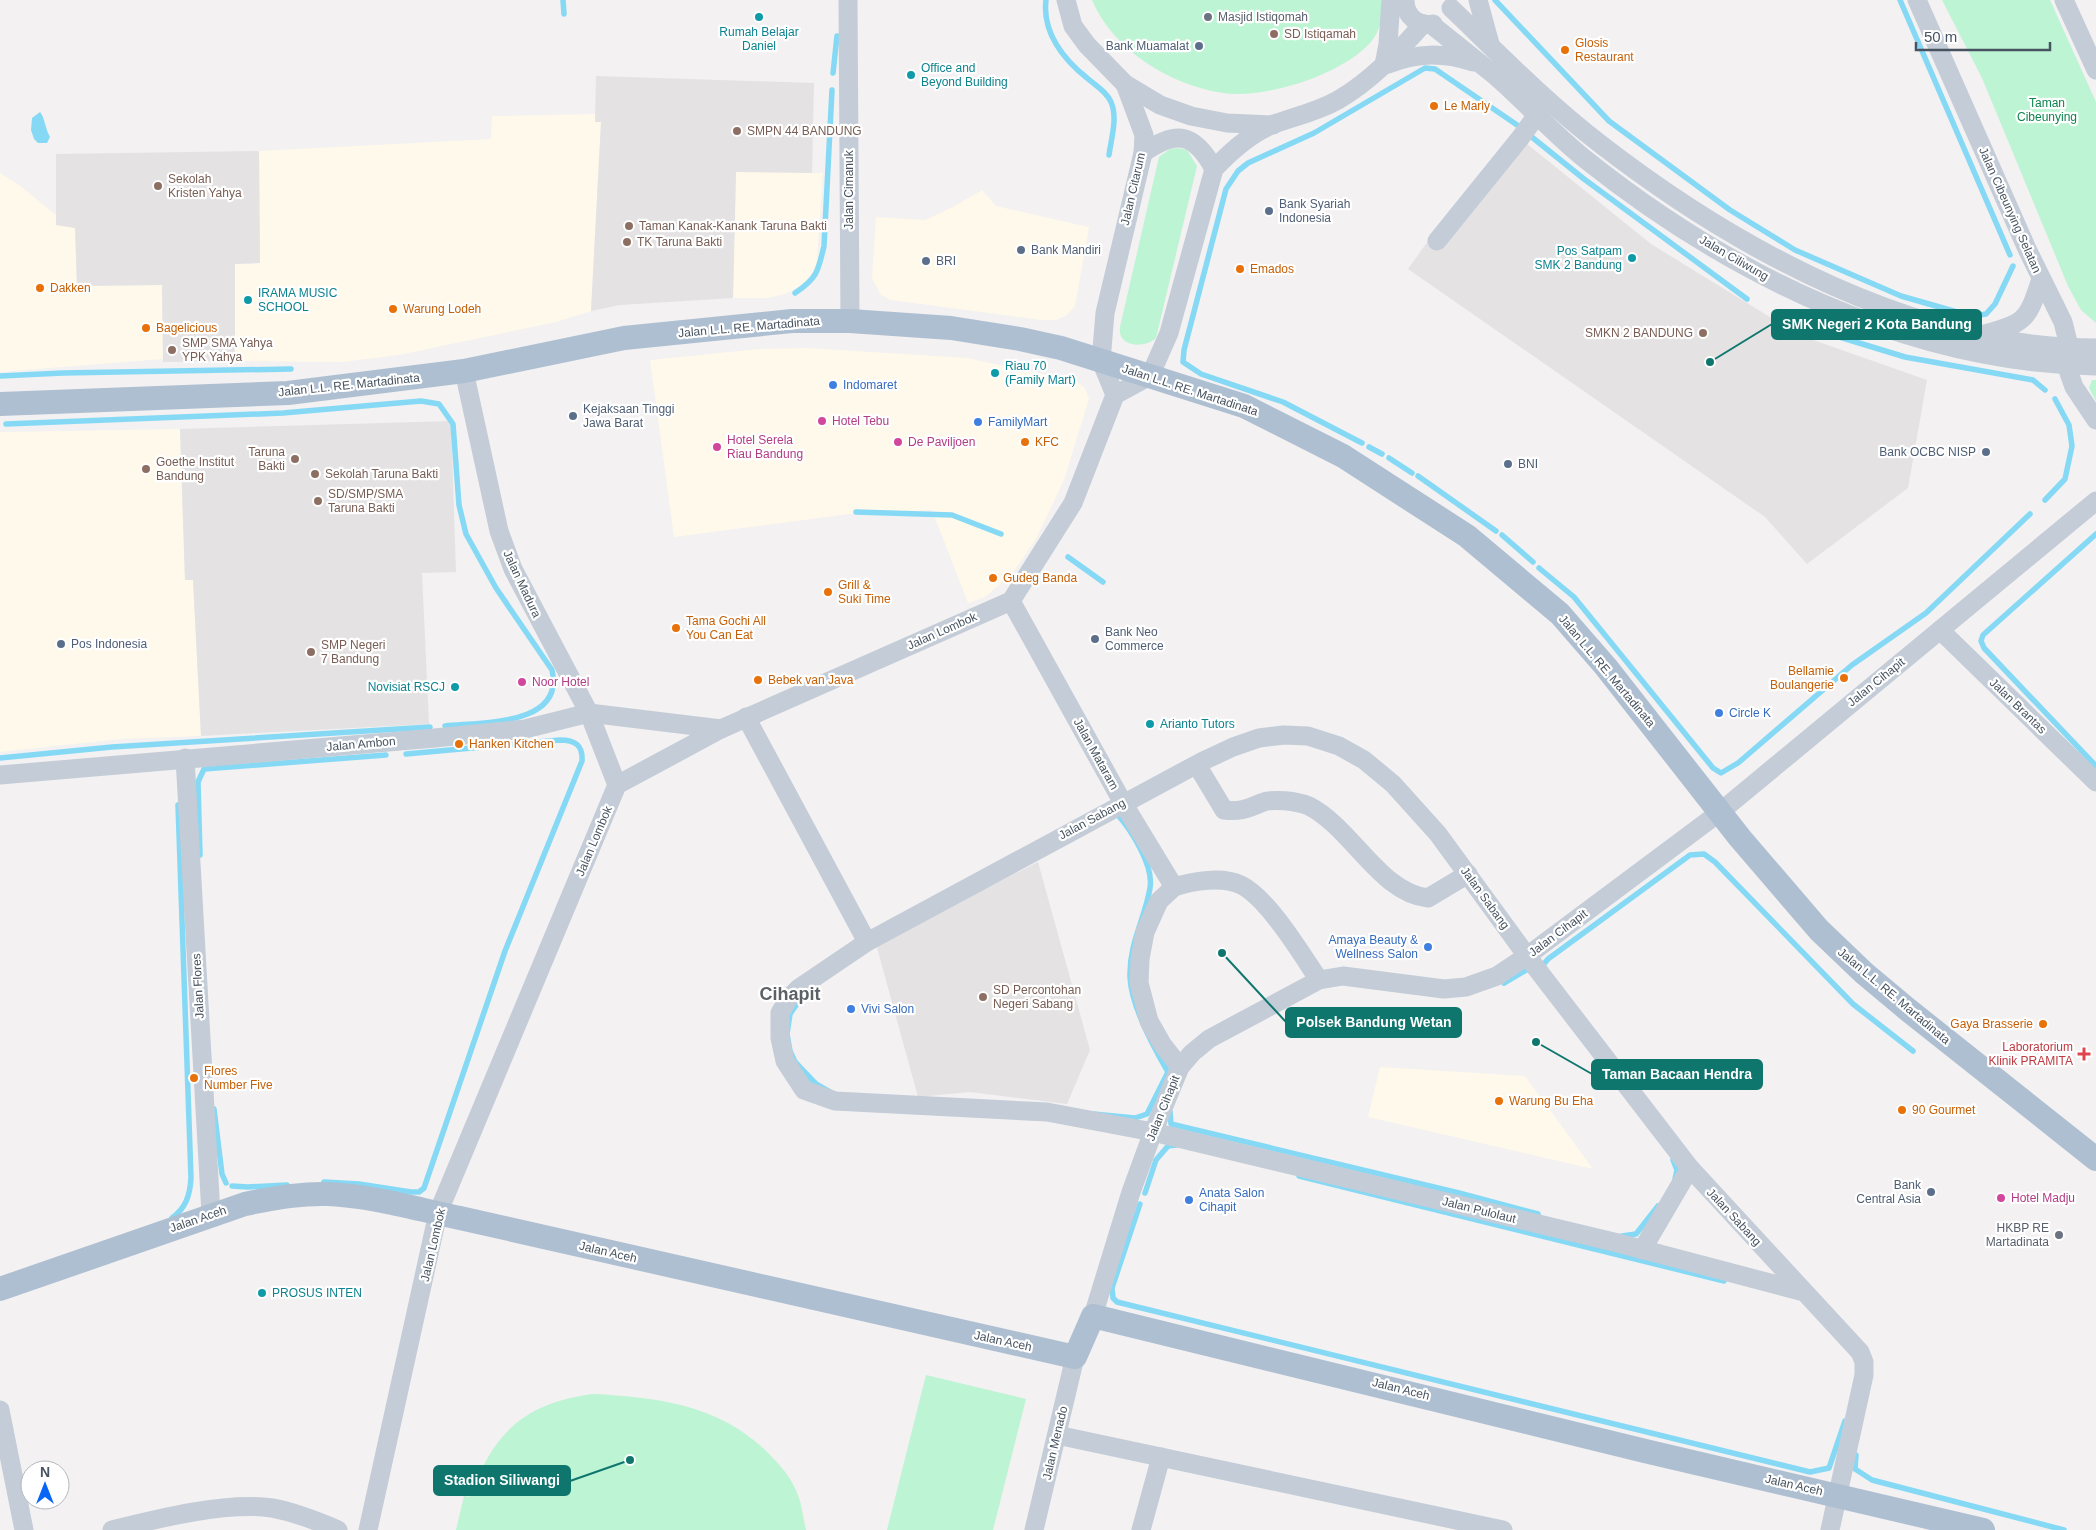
<svg xmlns="http://www.w3.org/2000/svg" width="2096" height="1530" font-family="Helvetica,sans-serif">
<style>
.commercial{fill:#fef9ea}
.education{fill:#e4e2e3}
.green{fill:#bcf4d4}
.water{fill:#85d9f5}
.lines{fill:none;stroke-linecap:round;stroke-linejoin:round}
.stream{stroke:#85d9f5;stroke-width:5.5}
.minor{stroke:#c3ccd7;stroke-width:19}
.major{stroke:#aebfd2;stroke-width:24}
.culture-dot{fill:#0f9aa8;stroke:#fff;stroke-width:2}
.worship-dot{fill:#6b7280;stroke:#fff;stroke-width:2}
.education-dot{fill:#8d6e63;stroke:#fff;stroke-width:2}
.service-dot{fill:#5c6f8a;stroke:#fff;stroke-width:2}
.food-dot{fill:#e8710a;stroke:#fff;stroke-width:2}
.shop-dot{fill:#3f7fe0;stroke:#fff;stroke-width:2}
.hotel-dot{fill:#d1479c;stroke:#fff;stroke-width:2}
.health-dot{fill:#e0444e;stroke:#fff;stroke-width:2}
.labels{text-anchor:middle;dominant-baseline:central;stroke-width:4.5;stroke-linejoin:round;paint-order:stroke}
.worship-label{font-size:12px;fill:#5b616d;stroke:#fff;text-anchor:start}
.culture-label{font-size:12px;fill:#0d838f;stroke:#fff;text-anchor:start}
.education-label{font-size:12px;fill:#785e54;stroke:#fff;text-anchor:start}
.food-label{font-size:12px;fill:#c56008;stroke:#fff;text-anchor:start}
.service-label{font-size:12px;fill:#4e5e75;stroke:#fff;text-anchor:start}
.park-label{font-size:12px;fill:#0e844e;stroke:#fff}
.street-label{font-size:12px;fill:#475360;stroke:#fff}
.shop-label{font-size:12px;fill:#366cbe;stroke:#fff;text-anchor:start}
.hotel-label{font-size:12px;fill:#b23c85;stroke:#fff;text-anchor:start}
.health-label{font-size:12px;fill:#be3a42;stroke:#fff;text-anchor:end}
.district-label{font-size:18px;font-weight:bold;fill:#5c6167;stroke:#fff}
.leader{fill:none;stroke:#0f766e;stroke-width:2}
.callout-dot{fill:#0f766e;stroke:#fff;stroke-width:2}
.callout{fill:#0f766e;stroke:#0f766e;stroke-width:2}
.callout-label{font-size:14px;text-anchor:middle;font-weight:bold;fill:#fff}
</style>
<rect width="100%" height="100%" fill="#f3f1f1"/>
<g class="commercial">
<path d="M595,114V122H601L591,311L556,322L399,355L342,362L235,361V264L260,263L259,151L491,139L492,116Z"/>
<path d="M736,172L823,173L817,262L811,275L803,285L785,294L768,298H733Z"/>
<path d="M0,173L18,184L56,215L57,225L75,228L77,286L162,285L163,359L0,372Z"/>
<path d="M982,190L996,206L1089,227L1075,306L1066,316L1056,320H1041L891,300L881,295L872,278L876,217L925,220L953,207Z"/>
<path d="M808,348L967,358L1076,381L1085,388L1089,399L1064,480L1036,539L1012,574L985,597L968,603L932,510L849,514L674,537L650,360L759,349Z"/>
<path d="M180,429L185,580H193L201,736L121,739L0,752V432Z"/>
<path d="M1380,1067L1525,1076L1593,1169L1368,1117Z"/>
</g>
<g class="education">
<path d="M596,76L814,83L812,173L736,172L733,298L620,305L591,311L601,122H595Z"/>
<path d="M1522,140L1651,244L1799,335L1927,380L1908,488L1807,564L1765,517L1408,269L1428,241L1435,246Z"/>
<path d="M259,151L260,263L235,264V361L163,362L162,285L77,286L75,228L56,225V154Z"/>
<path d="M451,421L456,572L422,573L429,724L201,736L193,580H185L180,429Z"/>
<path d="M1038,862L1090,1050L1067,1104L970,1092L918,1097L876,944Z"/>
</g>
<g class="green">
<path d="M1092,0H1383C1383,15 1381,31 1370,43C1341,75 1266,99 1223,93C1170,85 1113,50 1092,0Z"/>
<path d="M1942,0H2050L2096,102V323L2081,310L2068,286L1982,78Z"/>
<path d="M1178,148L1187,150L1197,166L1156,338C1144,349 1117,347 1120,327L1159,157L1170,149Z"/>
<path d="M2092,380H2096V401L2089,388Z"/>
<path d="M926,1375L1026,1399L993,1530H887Z"/>
<path d="M593,1394C659,1397 724,1406 771,1456C781,1466 792,1479 797,1493C802,1504 803,1518 806,1530H456L464,1496L470,1497C493,1433 524,1403 593,1394Z"/>
</g>
<path class="water" d="M40,112C45,118 45,128 50,137L47,143H38L34,139L31,130L32,118Z"/>
<g class="lines">
<g class="stream">
<path d="M563,0L564,14"/>
<path d="M1046,0C1042,32 1063,59 1087,78C1095,85 1107,92 1111,102C1118,118 1111,139 1109,155"/>
<path d="M1495,0L1609,121L1730,210L1795,250L1901,296L1964,314"/>
<path d="M1900,0L2010,255"/>
<path d="M833,73L837,36"/>
<path d="M1528,134L1584,179L1747,299"/>
<path d="M795,293C817,278 818,272 824,246L832,90"/>
<path d="M1973,316L1986,314L1995,304L2013,266"/>
<path d="M1800,325L1905,357L2033,380L2045,390"/>
<path d="M0,376L63,373L291,369"/>
<path d="M6,424L283,413L421,401L439,404L453,424L459,505L466,534L496,588L552,670C565,726 482,722 445,726"/>
<path d="M1362,443L1283,402L1201,374L1183,362L1184,350L1226,189L1238,171L1248,163L1314,133L1425,68L1435,69L1520,127"/>
<path d="M1369,447L1382,454"/>
<path d="M1389,458L1412,473"/>
<path d="M1418,476L1496,531"/>
<path d="M2045,500L2065,479L2072,446L2069,425L2055,399"/>
<path d="M856,512L952,515L1001,534"/>
<path d="M2096,534L1983,635L1981,641L1984,648L2096,766"/>
<path d="M1502,535L1533,562"/>
<path d="M1068,557L1103,582"/>
<path d="M1539,568L1574,597L1713,768L1721,773L1738,763L1852,665L1926,613L2030,514"/>
<path d="M0,758L112,747L430,727"/>
<path d="M1117,814C1131,830 1154,865 1150,888C1145,919 1129,943 1130,977C1131,1005 1154,1048 1168,1072L1147,1114L1135,1118L991,1104L837,1096L816,1084L795,1062L790,1051L787,1034L790,1014L808,988L872,941L1054,847L1108,815Z"/>
<path d="M200,855L198,782L204,769L386,755"/>
<path d="M1545,969L1543,965L1548,959L1690,855L1704,854L1715,862L1853,1004L1913,1051"/>
<path d="M1504,983L1528,969L1532,972"/>
<path d="M214,1109L222,1174L226,1183"/>
<path d="M1170,1111L1171,1124L1459,1193L1538,1214"/>
<path d="M1673,1160L1677,1170L1675,1179"/>
<path d="M1299,1176L1724,1281"/>
<path d="M324,1182L359,1184L411,1192H419L424,1188L505,951L582,761C583,745 575,740 560,740L406,754"/>
<path d="M232,1186L248,1187L287,1185"/>
<path d="M1145,1193L1156,1160L1168,1146L1176,1145"/>
<path d="M1140,1204L1112,1288L1113,1298L1117,1302L1810,1472L1829,1468L1845,1421"/>
<path d="M172,1218C186,1208 190,1195 191,1178L178,805"/>
<path d="M1622,1236L1636,1234L1658,1206"/>
<path d="M1856,1455L1855,1469L1872,1480L2064,1530"/>
</g>
<g class="minor">
<path d="M848,0L850,321"/>
<path d="M1066,0L1073,26L1087,45L1125,84L1160,105L1191,116L1227,123L1273,125"/>
<path d="M1405,0C1405,16 1418,27 1433,24"/>
<path d="M1478,0L1490,44"/>
<path d="M1917,0L2027,249L2063,322L2069,346V373L2074,387L2096,420"/>
<path d="M2064,0L2096,70"/>
<path d="M1451,8C1499,54 1546,102 1599,143C1737,250 1917,348 2096,348"/>
<path d="M1432,25C1452,41 1472,57 1492,73C1524,100 1552,133 1585,159C1729,274 1909,363 2096,366"/>
<path d="M1388,64C1418,53 1442,52 1473,62"/>
<path d="M1384,65L1388,44L1391,0"/>
<path d="M1143,153C1176,130 1194,132 1214,169"/>
<path d="M1437,241L1521,137L1536,116"/>
<path d="M1985,334C2026,323 2028,319 2041,279"/>
<path d="M464,371L499,531L513,569L589,713L617,785"/>
<path d="M1115,395L1150,376L1169,333L1214,169C1230,152 1251,133 1274,124C1296,116 1317,112 1338,100C1371,81 1398,52 1423,24"/>
<path d="M1011,601L1123,803L1174,887L1159,901L1145,932L1140,959L1139,983L1149,1021L1162,1044L1180,1067"/>
<path d="M1940,630L2096,782"/>
<path d="M746,717L867,942"/>
<path d="M185,758L211,1214"/>
<path d="M1197,765L1224,810C1239,812 1247,809 1261,803C1273,798 1297,801 1309,806C1352,828 1380,893 1428,898L1468,874"/>
<path d="M0,775L435,738L525,729L589,713L721,729"/>
<path d="M1174,887C1193,881 1222,876 1241,885C1268,898 1302,955 1319,980"/>
<path d="M1642,1250L1690,1168"/>
<path d="M1804,1292L1618,1243L1153,1132L1047,1112L835,1101L804,1090L785,1061L780,1038V1013L788,999L799,988L867,942L1203,761L1233,747L1259,738L1284,735L1308,736L1339,746L1364,760L1393,784L1438,834L1527,956L1690,1168L1860,1352L1864,1362V1375L1830,1530"/>
<path d="M1093,1316L1131,1192L1153,1132L1180,1067L1192,1053L1209,1039L1319,980L1343,976L1444,989L1466,987L1497,976L1527,956L1720,812L2096,501"/>
<path d="M0,1410L24,1530"/>
<path d="M1057,1435L1503,1530"/>
<path d="M112,1530C156,1519 227,1501 272,1508C295,1512 317,1521 338,1530"/>
<path d="M368,1530L438,1213L617,785L721,729L1011,601L1073,503L1115,395L1101,361L1105,313L1143,153L1144,135L1125,84"/>
<path d="M1034,1530L1075,1357"/>
<path d="M1141,1530L1161,1457"/>
</g>
<g class="major">
<path d="M0,404L288,393L464,371L624,338L792,321H850L951,328L1020,339L1061,348L1244,406L1343,456L1467,536L1560,614L1606,667L1740,838L1819,930L1864,973L1907,1009L2096,1159"/>
<path d="M0,1289L245,1204C272,1198 300,1193 328,1194C373,1196 416,1209 460,1218L1075,1357L1093,1316L1645,1451L1983,1530"/>
</g>
</g>
<g class="culture-dot">
<circle cx="759" cy="17" r="5"/>
<circle cx="911" cy="75" r="5"/>
<circle cx="1632" cy="258" r="5"/>
<circle cx="248" cy="300" r="5"/>
<circle cx="995" cy="373" r="5"/>
<circle cx="455" cy="687" r="5"/>
<circle cx="1150" cy="724" r="5"/>
<circle cx="262" cy="1293" r="5"/>
</g>
<g class="worship-dot">
<circle cx="1208" cy="17" r="5"/>
<circle cx="2059" cy="1235" r="5"/>
</g>
<g class="education-dot">
<circle cx="1274" cy="34" r="5"/>
<circle cx="737" cy="131" r="5"/>
<circle cx="158" cy="186" r="5"/>
<circle cx="629" cy="226" r="5"/>
<circle cx="627" cy="242" r="5"/>
<circle cx="1703" cy="333" r="5"/>
<circle cx="172" cy="350" r="5"/>
<circle cx="295" cy="459" r="5"/>
<circle cx="146" cy="469" r="5"/>
<circle cx="315" cy="474" r="5"/>
<circle cx="318" cy="501" r="5"/>
<circle cx="311" cy="652" r="5"/>
<circle cx="983" cy="997" r="5"/>
</g>
<g class="service-dot">
<circle cx="1199" cy="46" r="5"/>
<circle cx="1269" cy="211" r="5"/>
<circle cx="1021" cy="250" r="5"/>
<circle cx="926" cy="261" r="5"/>
<circle cx="573" cy="416" r="5"/>
<circle cx="1986" cy="452" r="5"/>
<circle cx="1508" cy="464" r="5"/>
<circle cx="1095" cy="639" r="5"/>
<circle cx="61" cy="644" r="5"/>
<circle cx="1931" cy="1192" r="5"/>
</g>
<g class="food-dot">
<circle cx="1565" cy="50" r="5"/>
<circle cx="1434" cy="106" r="5"/>
<circle cx="1240" cy="269" r="5"/>
<circle cx="40" cy="288" r="5"/>
<circle cx="393" cy="309" r="5"/>
<circle cx="146" cy="328" r="5"/>
<circle cx="1025" cy="442" r="5"/>
<circle cx="993" cy="578" r="5"/>
<circle cx="828" cy="592" r="5"/>
<circle cx="676" cy="628" r="5"/>
<circle cx="1844" cy="678" r="5"/>
<circle cx="758" cy="680" r="5"/>
<circle cx="459" cy="744" r="5"/>
<circle cx="2043" cy="1024" r="5"/>
<circle cx="194" cy="1078" r="5"/>
<circle cx="1499" cy="1101" r="5"/>
<circle cx="1902" cy="1110" r="5"/>
</g>
<g class="shop-dot">
<circle cx="833" cy="385" r="5"/>
<circle cx="978" cy="422" r="5"/>
<circle cx="1719" cy="713" r="5"/>
<circle cx="1428" cy="947" r="5"/>
<circle cx="851" cy="1009" r="5"/>
<circle cx="1189" cy="1200" r="5"/>
</g>
<g class="hotel-dot">
<circle cx="822" cy="421" r="5"/>
<circle cx="898" cy="442" r="5"/>
<circle cx="717" cy="447" r="5"/>
<circle cx="522" cy="682" r="5"/>
<circle cx="2001" cy="1198" r="5"/>
</g>
<path class="health-dot" d="M2081.5 1046.5h5v5h5v5h-5v5h-5v-5h-5v-5h5z"/>
<g class="labels">
<g class="worship-label">
<text x="1218" y="17">Masjid Istiqomah</text>
<text x="2049" y="1228" text-anchor="end">HKBP RE<tspan x="2049" dy="14">Martadinata</tspan></text>
</g>
<g class="culture-label">
<text x="759" y="32" text-anchor="middle">Rumah Belajar<tspan x="759" dy="14">Daniel</tspan></text>
<text x="921" y="68">Office and<tspan x="921" dy="14">Beyond Building</tspan></text>
<text x="1622" y="251" text-anchor="end">Pos Satpam<tspan x="1622" dy="14">SMK 2 Bandung</tspan></text>
<text x="258" y="293">IRAMA MUSIC<tspan x="258" dy="14">SCHOOL</tspan></text>
<text x="1005" y="366">Riau 70<tspan x="1005" dy="14">(Family Mart)</tspan></text>
<text x="445" y="687" text-anchor="end">Novisiat RSCJ</text>
<text x="1160" y="724">Arianto Tutors</text>
<text x="272" y="1293">PROSUS INTEN</text>
</g>
<g class="education-label">
<text x="1284" y="34">SD Istiqamah</text>
<text x="747" y="131">SMPN 44 BANDUNG</text>
<text x="168" y="179">Sekolah<tspan x="168" dy="14">Kristen Yahya</tspan></text>
<text x="639" y="226">Taman Kanak-Kanank Taruna Bakti</text>
<text x="637" y="242">TK Taruna Bakti</text>
<text x="1693" y="333" text-anchor="end">SMKN 2 BANDUNG</text>
<text x="182" y="343">SMP SMA Yahya<tspan x="182" dy="14">YPK Yahya</tspan></text>
<text x="285" y="452" text-anchor="end">Taruna<tspan x="285" dy="14">Bakti</tspan></text>
<text x="156" y="462">Goethe Institut<tspan x="156" dy="14">Bandung</tspan></text>
<text x="325" y="474">Sekolah Taruna Bakti</text>
<text x="328" y="494">SD/SMP/SMA<tspan x="328" dy="14">Taruna Bakti</tspan></text>
<text x="321" y="645">SMP Negeri<tspan x="321" dy="14">7 Bandung</tspan></text>
<text x="993" y="990">SD Percontohan<tspan x="993" dy="14">Negeri Sabang</tspan></text>
</g>
<g class="food-label">
<text x="1575" y="43">Glosis<tspan x="1575" dy="14">Restaurant</tspan></text>
<text x="1444" y="106">Le Marly</text>
<text x="1250" y="269">Emados</text>
<text x="50" y="288">Dakken</text>
<text x="403" y="309">Warung Lodeh</text>
<text x="156" y="328">Bagelicious</text>
<text x="1035" y="442">KFC</text>
<text x="1003" y="578">Gudeg Banda</text>
<text x="838" y="585">Grill &amp;<tspan x="838" dy="14">Suki Time</tspan></text>
<text x="686" y="621">Tama Gochi All<tspan x="686" dy="14">You Can Eat</tspan></text>
<text x="1834" y="671" text-anchor="end">Bellamie<tspan x="1834" dy="14">Boulangerie</tspan></text>
<text x="768" y="680">Bebek van Java</text>
<text x="469" y="744">Hanken Kitchen</text>
<text x="2033" y="1024" text-anchor="end">Gaya Brasserie</text>
<text x="204" y="1071">Flores<tspan x="204" dy="14">Number Five</tspan></text>
<text x="1509" y="1101">Warung Bu Eha</text>
<text x="1912" y="1110">90 Gourmet</text>
</g>
<g class="service-label">
<text x="1189" y="46" text-anchor="end">Bank Muamalat</text>
<text x="1279" y="204">Bank Syariah<tspan x="1279" dy="14">Indonesia</tspan></text>
<text x="1031" y="250">Bank Mandiri</text>
<text x="936" y="261">BRI</text>
<text x="583" y="409">Kejaksaan Tinggi<tspan x="583" dy="14">Jawa Barat</tspan></text>
<text x="1976" y="452" text-anchor="end">Bank OCBC NISP</text>
<text x="1518" y="464">BNI</text>
<text x="1105" y="632">Bank Neo<tspan x="1105" dy="14">Commerce</tspan></text>
<text x="71" y="644">Pos Indonesia</text>
<text x="1921" y="1185" text-anchor="end">Bank<tspan x="1921" dy="14">Central Asia</tspan></text>
</g>
<g class="park-label">
<text x="2047" y="103">Taman<tspan x="2047" dy="14">Cibeunying</tspan></text>
</g>
<g class="street-label">
<text transform="translate(1133 189) rotate(-77)">Jalan Citarum</text>
<text transform="translate(849 190) rotate(-90)">Jalan Cimanuk</text>
<text transform="translate(2010 210) rotate(66)">Jalan Cibeunying Selatan</text>
<text transform="translate(1734 258) rotate(30)">Jalan Ciliwung</text>
<text transform="translate(749 327) rotate(-5)">Jalan L.L. RE. Martadinata</text>
<text transform="translate(349 385) rotate(-6)">Jalan L.L. RE. Martadinata</text>
<text transform="translate(1190 390) rotate(18)">Jalan L.L. RE. Martadinata</text>
<text transform="translate(522 584) rotate(65)">Jalan Madura</text>
<text transform="translate(942 631) rotate(-24)">Jalan Lombok</text>
<text transform="translate(1607 671) rotate(50)">Jalan L.L. RE. Martadinata</text>
<text transform="translate(1876 682) rotate(-39)">Jalan Cihapit</text>
<text transform="translate(2018 706) rotate(44)">Jalan Brantas</text>
<text transform="translate(361 744) rotate(-5)">Jalan Ambon</text>
<text transform="translate(1096 754) rotate(61)">Jalan Mataram</text>
<text transform="translate(1092 819) rotate(-28)">Jalan Sabang</text>
<text transform="translate(594 841) rotate(-67)">Jalan Lombok</text>
<text transform="translate(1485 898) rotate(54)">Jalan Sabang</text>
<text transform="translate(1558 933) rotate(-37)">Jalan Cihapit</text>
<text transform="translate(198 986) rotate(-93)">Jalan Flores</text>
<text transform="translate(1894 996) rotate(40)">Jalan L.L. RE. Martadinata</text>
<text transform="translate(1163 1108) rotate(-68)">Jalan Cihapit</text>
<text transform="translate(1479 1210) rotate(14)">Jalan Pulolaut</text>
<text transform="translate(1734 1217) rotate(47)">Jalan Sabang</text>
<text transform="translate(198 1219) rotate(-19)">Jalan Aceh</text>
<text transform="translate(433 1245) rotate(-77)">Jalan Lombok</text>
<text transform="translate(608 1252) rotate(13)">Jalan Aceh</text>
<text transform="translate(1003 1341) rotate(12)">Jalan Aceh</text>
<text transform="translate(1401 1389) rotate(14)">Jalan Aceh</text>
<text transform="translate(1055 1443) rotate(-77)">Jalan Menado</text>
<text transform="translate(1794 1485) rotate(13)">Jalan Aceh</text>
</g>
<g class="shop-label">
<text x="843" y="385">Indomaret</text>
<text x="988" y="422">FamilyMart</text>
<text x="1729" y="713">Circle K</text>
<text x="1418" y="940" text-anchor="end">Amaya Beauty &amp;<tspan x="1418" dy="14">Wellness Salon</tspan></text>
<text x="861" y="1009">Vivi Salon</text>
<text x="1199" y="1193">Anata Salon<tspan x="1199" dy="14">Cihapit</tspan></text>
</g>
<g class="hotel-label">
<text x="832" y="421">Hotel Tebu</text>
<text x="727" y="440">Hotel Serela<tspan x="727" dy="14">Riau Bandung</tspan></text>
<text x="908" y="442">De Paviljoen</text>
<text x="532" y="682">Noor Hotel</text>
<text x="2011" y="1198">Hotel Madju</text>
</g>
<g class="health-label">
<text x="2073" y="1047">Laboratorium<tspan x="2073" dy="14">Klinik PRAMITA</tspan></text>
</g>
<g class="district-label">
<text x="790" y="994">Cihapit</text>
</g>
</g>
<path class="leader" d="M1710 362L1772 324M1222 953L1286 1022M1536 1042L1592 1074M630 1460L570 1481"/>
<g class="callout-dot">
<circle cx="1710" cy="362" r="5"/>
<circle cx="1222" cy="953" r="5"/>
<circle cx="1536" cy="1042" r="5"/>
<circle cx="630" cy="1460" r="5"/>
</g>
<g class="callout">
<rect x="1772" y="310" width="209" height="29" rx="5"/>
<rect x="1286" y="1008" width="175" height="29" rx="5"/>
<rect x="1592" y="1060" width="170" height="29" rx="5"/>
<rect x="434" y="1466" width="136" height="29" rx="5"/>
</g>
<g class="callout-label">
<text x="1877" y="329">SMK Negeri 2 Kota Bandung</text>
<text x="1374" y="1027">Polsek Bandung Wetan</text>
<text x="1677" y="1079">Taman Bacaan Hendra</text>
<text x="502" y="1485">Stadion Siliwangi</text>
</g>
<g transform="translate(45 1485)"><circle r="24" fill="#ffffff" stroke="#b5babf"/>
<path d="M0-4L9 19L0 12L-9 19Z" fill="#0866f6"/>
<text y="-8" font-size="14" font-weight="bold" text-anchor="middle" fill="#475360">N</text>
</g>
<path d="M1916 42v8h134v-8" fill="none" stroke="#475360" stroke-width="2.5"/>
<text x="1924" y="42" font-size="15" fill="#475360" stroke="#ffffff" stroke-width="4" paint-order="stroke">50 m</text>
</svg>
